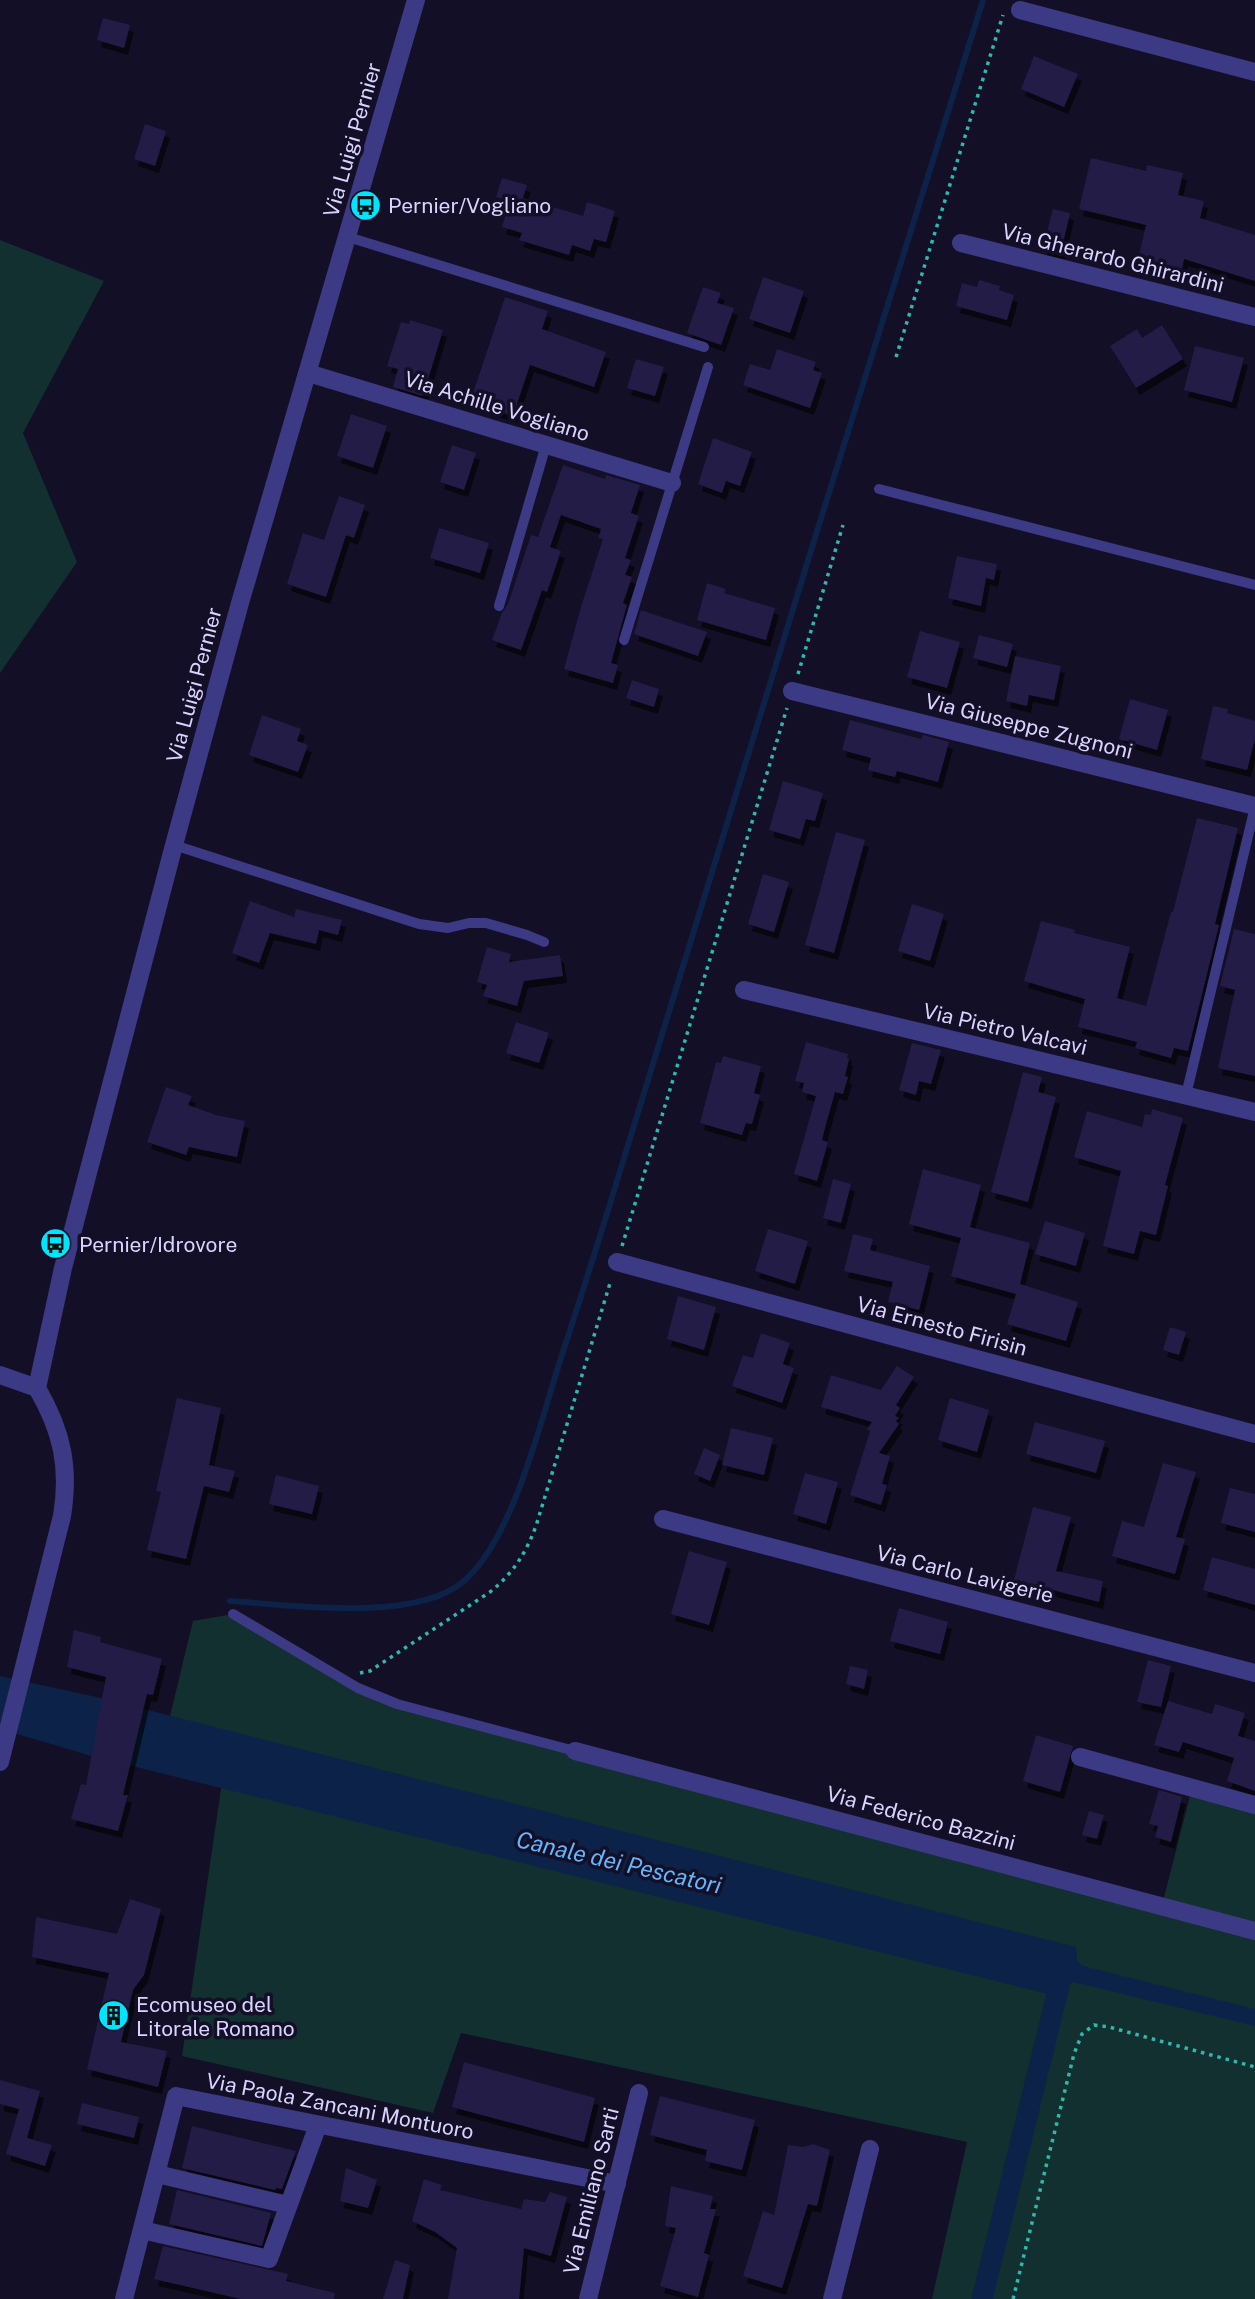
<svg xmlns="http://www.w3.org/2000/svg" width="1255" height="2299" font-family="'Public Sans',sans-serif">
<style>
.green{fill:#12302f}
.water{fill:#0c2248}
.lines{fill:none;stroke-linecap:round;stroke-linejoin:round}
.stream{stroke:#0c2248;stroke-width:6}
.canal{stroke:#0c2248;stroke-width:21}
.building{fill:#241b47;filter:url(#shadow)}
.path{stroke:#2fb8b0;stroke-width:3.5;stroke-dasharray:3.5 5;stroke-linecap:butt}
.service{stroke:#3d3a85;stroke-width:10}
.minor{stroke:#3d3a85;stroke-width:18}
.tertiary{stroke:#3d3a85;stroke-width:18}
.labels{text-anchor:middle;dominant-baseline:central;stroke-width:7;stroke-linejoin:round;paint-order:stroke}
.street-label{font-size:21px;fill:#d9d4ff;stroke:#130f26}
.poi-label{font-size:21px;fill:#d9d4ff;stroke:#130f26;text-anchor:start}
.water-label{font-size:23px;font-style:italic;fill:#62b6ff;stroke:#130f26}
</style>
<defs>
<filter id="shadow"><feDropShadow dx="4" dy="7" stdDeviation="0" flood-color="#0009"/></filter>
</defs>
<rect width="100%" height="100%" fill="#130f26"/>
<g class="green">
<path d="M0,240L104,281L23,433L77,562L0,673Z"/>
<path d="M233,1614L397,1704L1162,1905L1191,1792L1255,1809V2299H932L967,2142L461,2033L433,2113L182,2056L224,1768L161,1753L193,1621Z"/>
</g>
<path class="water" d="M0,1676L101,1698L1076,1947L1077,1961L1083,1966L1255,2009V2026L1073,1982L1067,1987L1064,1998L88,1755L0,1729Z"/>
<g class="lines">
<path class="stream" d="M230,1601C291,1605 416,1623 464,1581C513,1538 539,1427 559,1364C583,1291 606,1218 628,1145C746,763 862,381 983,0"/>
<path class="canal" d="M982,2299L1063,1970"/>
</g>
<g class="building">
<path d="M103,18L130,25L124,48L97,40Z"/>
<path d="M1034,56L1078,74L1064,107L1021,89Z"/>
<path d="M145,124L166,131L155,166L134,159Z"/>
<path d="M1091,158L1146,171L1147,165L1183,173L1178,195L1204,201L1200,218L1255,235V281L1184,259L1181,274L1137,264L1146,225L1079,209Z"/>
<path d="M502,178L527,185L523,198L583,216L587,202L615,211L606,242L594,239L590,251L572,245L569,255L519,240L522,233L502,227L510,201L496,197Z"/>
<path d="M1053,209L1070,213L1061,252L1043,248Z"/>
<path d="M763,277L804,291L790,333L749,319Z"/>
<path d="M979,280L1000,286L999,290L1014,295L1007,320L956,306L962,283L977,287Z"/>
<path d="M703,287L721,293L717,303L734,308L721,345L687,333Z"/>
<path d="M505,297L548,311L542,329L606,352L594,387L530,365L513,416L470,402Z"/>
<path d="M410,320L443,330L423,396L393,387L398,369L387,366L401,322L409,324Z"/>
<path d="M1162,325L1183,359L1136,388L1110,346L1137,329L1142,338Z"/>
<path d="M1195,346L1244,358L1232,402L1184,390Z"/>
<path d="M777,349L816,362L813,370L822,373L810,408L743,385L750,364L770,370Z"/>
<path d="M636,359L664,367L655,396L627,388Z"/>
<path d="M351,414L387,426L373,468L337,456Z"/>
<path d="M713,438L752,452L740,486L726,481L722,493L698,484Z"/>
<path d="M452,445L476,453L464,490L440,482Z"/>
<path d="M563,465L605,479L606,475L640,485L631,513L639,516L625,558L631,560L625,575L632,577L623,603L627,605L611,663L618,665L613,683L564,669L581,607L603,539L598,538L601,529L561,515L550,547L561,551L547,592L542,590L521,650L492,640L502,613L508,604L531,535L538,537Z"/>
<path d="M339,496L365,505L354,538L346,535L326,597L287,584L303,533L324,540Z"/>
<path d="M439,528L489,543L480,573L430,558Z"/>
<path d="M957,556L997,564L994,580L986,578L981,606L948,598Z"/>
<path d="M707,583L726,589L724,593L775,608L766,640L697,620Z"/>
<path d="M641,610L707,632L698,656L634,634Z"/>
<path d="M920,631L960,642L947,688L907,677Z"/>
<path d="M979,635L1013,644L1007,667L973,658Z"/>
<path d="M1015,656L1061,666L1054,700L1029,695L1027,706L1006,701Z"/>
<path d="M632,680L659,689L654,707L626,698Z"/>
<path d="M1130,699L1168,710L1157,750L1119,739Z"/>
<path d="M1213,706L1228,709L1227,713L1255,721V739L1247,770L1201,759Z"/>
<path d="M262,715L301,729L297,741L308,745L298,772L249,755Z"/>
<path d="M850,720L921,739L923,735L949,742L938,782L897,771L895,777L868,770L871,758L842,750Z"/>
<path d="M783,781L823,793L815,821L806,819L800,839L769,830Z"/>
<path d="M1197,818L1238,828L1215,924L1219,925L1188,1051L1174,1048L1171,1058L1135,1048L1137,1042L1078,1027L1085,999L1024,981L1041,921L1075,930L1074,933L1130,947L1117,998L1146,1006L1171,912H1173Z"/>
<path d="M836,832L865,840L834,953L805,945Z"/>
<path d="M763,874L789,882L774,932L748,924Z"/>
<path d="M250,901L294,917L296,909L342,920L338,935L319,930L316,944L270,933L259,963L232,953Z"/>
<path d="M912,904L944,914L930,961L898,951Z"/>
<path d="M1234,929L1255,934V1076L1218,1068L1235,990L1220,986Z"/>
<path d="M487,947L511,954L509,962L560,955L563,976L524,981L517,1006L483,996L487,985L477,982Z"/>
<path d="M516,1022L549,1033L539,1063L506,1053Z"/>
<path d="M806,1042L848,1054L847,1058L849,1059L845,1076L848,1077L843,1094L835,1092L826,1124L822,1140L828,1142L817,1181L794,1174L816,1096L802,1092L804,1083L795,1081Z"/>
<path d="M912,1043L941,1050L931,1084L919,1081L916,1095L899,1090Z"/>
<path d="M723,1056L761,1066L754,1093L760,1095L752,1124L746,1123L742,1135L700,1123L716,1062L721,1063Z"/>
<path d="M1023,1072L1042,1077L1038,1092L1056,1097L1028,1202L991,1192Z"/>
<path d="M166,1087L192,1096L188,1105L216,1115L245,1121L237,1157L189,1147L186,1155L147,1142Z"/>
<path d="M1152,1109L1183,1118L1165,1185L1168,1186L1156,1235L1140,1231L1134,1254L1103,1246L1121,1171L1074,1157L1087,1111L1142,1127L1145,1114L1151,1115Z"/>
<path d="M923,1169L981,1185L970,1227L1030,1243L1020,1284L1078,1302L1066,1341L1007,1324L1016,1294L951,1276L961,1238L909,1224Z"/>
<path d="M833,1179L851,1184L841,1223L823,1218Z"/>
<path d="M1045,1221L1085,1233L1076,1266L1035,1254Z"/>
<path d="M768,1229L808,1241L795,1284L755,1271Z"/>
<path d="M853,1234L873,1239L870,1250L930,1266L919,1310L888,1302L893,1282L844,1271Z"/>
<path d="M678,1296L716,1307L704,1350L667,1339Z"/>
<path d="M1170,1327L1186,1332L1179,1355L1163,1350Z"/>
<path d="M761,1333L790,1343L783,1364L794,1368L782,1403L732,1386L743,1355L753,1358Z"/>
<path d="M897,1366L914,1377L896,1405L900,1408L895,1416L899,1418L896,1421L899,1424L879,1453L890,1456L882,1484L887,1485L881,1505L850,1495L870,1431L867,1429L872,1422L821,1407L831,1375L881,1390Z"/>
<path d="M177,1398L221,1408L209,1465L235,1471L229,1492L204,1486L186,1559L147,1550L161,1492L156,1491Z"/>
<path d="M950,1398L989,1410L977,1452L938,1440Z"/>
<path d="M1035,1422L1105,1441L1096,1473L1026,1454Z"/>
<path d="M731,1428L773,1438L764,1475L722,1465Z"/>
<path d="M704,1448L720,1455L710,1481L694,1474Z"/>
<path d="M1163,1463L1196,1472L1176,1537L1185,1539L1175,1574L1112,1556L1122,1521L1144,1527Z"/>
<path d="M805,1473L838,1482L826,1524L793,1514Z"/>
<path d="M276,1475L319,1486L312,1514L269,1504Z"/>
<path d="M1230,1488L1255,1494V1532L1221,1523Z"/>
<path d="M1033,1507L1071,1517L1056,1571L1103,1581L1099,1602L1014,1580Z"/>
<path d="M689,1551L727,1562L709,1625L671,1614Z"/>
<path d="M1212,1557L1255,1569V1605L1203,1590Z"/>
<path d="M899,1608L948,1622L940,1654L890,1641Z"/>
<path d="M74,1630L101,1637L100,1642L162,1659L153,1695L147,1694L123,1795H128L118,1831L71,1819L81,1784L86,1785L106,1677L67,1667Z"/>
<path d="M1148,1660L1171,1666L1161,1707L1137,1702Z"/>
<path d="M850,1666L868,1670L864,1689L846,1684Z"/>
<path d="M1168,1701L1212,1714L1215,1704L1245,1713L1238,1736L1255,1741V1791L1227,1781L1234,1758L1183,1742L1179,1752L1154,1745Z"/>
<path d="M1036,1735L1073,1746L1060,1792L1023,1781Z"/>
<path d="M1159,1790L1182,1797L1171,1842L1155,1837L1158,1826L1149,1824Z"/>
<path d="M1089,1811L1104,1815L1097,1839L1082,1835Z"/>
<path d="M130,1899L161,1909L144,1975L133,1990L121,2042L167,2051L158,2087L87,2069L109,1973L32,1957L36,1917L117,1934Z"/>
<path d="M464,2062L595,2098L584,2142L452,2107Z"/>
<path d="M0,2080L40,2091L27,2138L52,2145L45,2166L6,2154L19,2109L0,2104Z"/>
<path d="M660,2096L755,2120L742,2170L705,2161L707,2150L650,2135Z"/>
<path d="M82,2103L139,2117L134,2138L77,2124Z"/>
<path d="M192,2126L296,2151L282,2189L276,2188L275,2190L182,2168Z"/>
<path d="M813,2144L830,2150L817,2206L808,2204L782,2288L743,2276L763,2211L774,2215L788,2145L803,2147Z"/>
<path d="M346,2168L377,2180L368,2208L340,2201Z"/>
<path d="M424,2179L442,2185L440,2190L521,2209L524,2199L545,2202L550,2192L567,2197L551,2256L524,2248L519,2299H448L457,2248L435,2232L412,2221Z"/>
<path d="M671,2186L713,2196L710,2209H716L704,2253L709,2255L698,2297L660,2286L676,2228L665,2226Z"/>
<path d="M177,2190L271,2213L262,2246L169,2224Z"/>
<path d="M163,2246L288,2274L286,2281L335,2293L334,2299H241L154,2279Z"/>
<path d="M395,2260L410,2265L403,2299H383Z"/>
</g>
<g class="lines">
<g class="path">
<path d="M896,357L1003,15"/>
<path d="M798,674L843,525"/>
<path d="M622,1246L787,708"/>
<path d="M360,1673L370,1671L490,1592C513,1573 525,1555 536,1526L611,1280"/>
<path d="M1013,2299L1074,2054L1082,2034L1094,2025L1109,2027L1255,2067"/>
</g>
<g class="service">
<path d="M348,237L704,347"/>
<path d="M879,489L1255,585"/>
<path d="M499,606L546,445"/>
<path d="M624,640L708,367"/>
<path d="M174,845L419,924L448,928L469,923H486L527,935L544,942"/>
<path d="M1186,1095L1255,807"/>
<path d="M233,1614L358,1688L397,1704L575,1751"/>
</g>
<g class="minor">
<path d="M1020,10L1255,72"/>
<path d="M961,243L1255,317"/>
<path d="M308,373L672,483"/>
<path d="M792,691L1255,806"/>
<path d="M744,990L1255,1112"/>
<path d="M617,1262L1255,1434"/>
<path d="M37,1388L63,1268L174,845L240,603L416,0"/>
<path d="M663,1519L1255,1673"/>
<path d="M575,1751L1255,1931"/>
<path d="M1080,1757L1255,1805"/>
<path d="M157,2174L288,2205"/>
<path d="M142,2230L269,2259L318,2125"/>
<path d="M124,2299L176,2096L617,2184"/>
<path d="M588,2299L639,2093"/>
<path d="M832,2299L870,2149"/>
</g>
<path class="tertiary" d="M0,1375L37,1388C62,1431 70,1467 62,1516L0,1762"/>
</g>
<defs>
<symbol id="bus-disc" viewBox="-11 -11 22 22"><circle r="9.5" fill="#00e5ff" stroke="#130f26"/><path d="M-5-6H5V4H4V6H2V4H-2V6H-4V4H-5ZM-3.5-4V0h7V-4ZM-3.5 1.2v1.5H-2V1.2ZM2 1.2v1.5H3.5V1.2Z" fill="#111"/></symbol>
<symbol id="building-disc" viewBox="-11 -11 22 22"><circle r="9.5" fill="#00e5ff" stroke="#130f26"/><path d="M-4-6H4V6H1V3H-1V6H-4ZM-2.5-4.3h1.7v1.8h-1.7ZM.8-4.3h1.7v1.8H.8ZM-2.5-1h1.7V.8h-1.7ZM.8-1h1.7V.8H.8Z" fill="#111"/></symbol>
</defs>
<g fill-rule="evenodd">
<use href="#bus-disc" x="348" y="188" width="35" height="35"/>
<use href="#bus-disc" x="38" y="1226" width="35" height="35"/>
<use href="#building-disc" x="96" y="1998" width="35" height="35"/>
</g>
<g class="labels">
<g class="street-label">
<text transform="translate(352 140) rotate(-74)">Via Luigi Pernier</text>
<text transform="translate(1113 258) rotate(14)">Via Gherardo Ghirardini</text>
<text transform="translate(497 406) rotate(17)">Via Achille Vogliano</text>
<text transform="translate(194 685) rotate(-75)">Via Luigi Pernier</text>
<text transform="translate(1029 726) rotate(14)">Via Giuseppe Zugnoni</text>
<text transform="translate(1005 1029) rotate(13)">Via Pietro Valcavi</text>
<text transform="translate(942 1326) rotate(15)">Via Ernesto Firisin</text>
<text transform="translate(965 1574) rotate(14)">Via Carlo Lavigerie</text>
<text transform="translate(921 1818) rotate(15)">Via Federico Bazzini</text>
<text transform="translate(340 2106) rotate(11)">Via Paola Zancani Montuoro</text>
<text transform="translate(591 2191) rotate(-76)">Via Emiliano Sarti</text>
</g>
<g class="poi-label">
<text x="388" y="205">Pernier/Vogliano</text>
<text x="79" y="1244">Pernier/Idrovore</text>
<text x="136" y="2004">Ecomuseo del<tspan x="136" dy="24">Litorale Romano</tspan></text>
</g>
<g class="water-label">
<text transform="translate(619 1862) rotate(13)">Canale dei Pescatori</text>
</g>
</g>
</svg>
